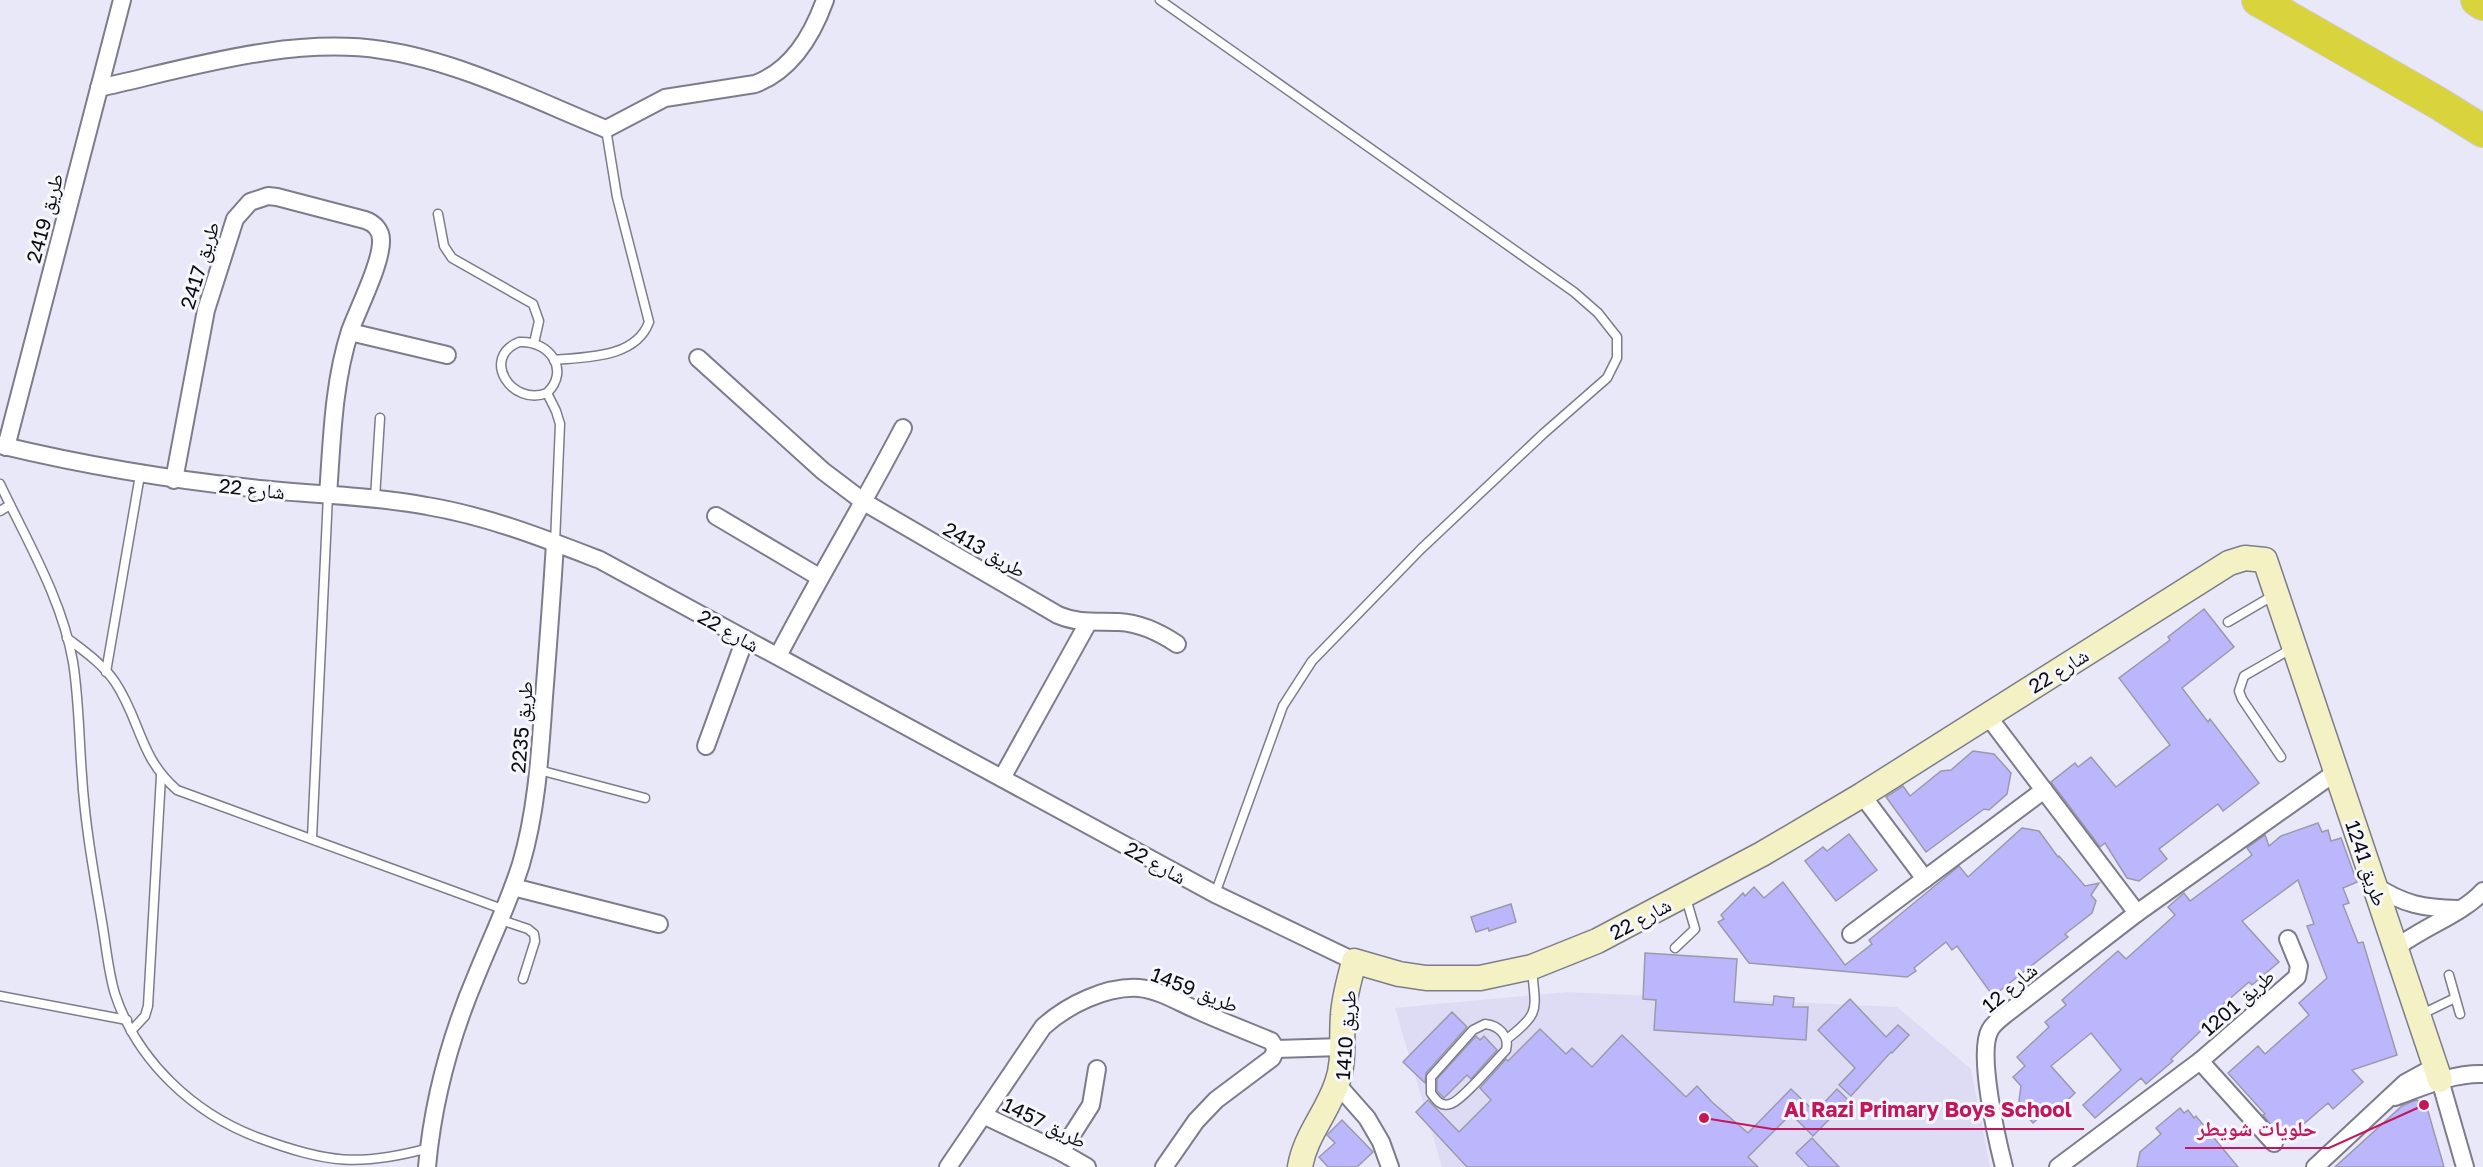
<svg xmlns="http://www.w3.org/2000/svg" width="2483" height="1167" font-family="'Golos Text','Noto Naskh Arabic',sans-serif">
<style>
.built{fill:#dddcf4}
.building{fill:#bcb6fd;stroke:#9b9aaa;stroke-width:1.5}
.lines{fill:none;stroke-linecap:round;stroke-linejoin:round}
.lane-casing{stroke:#7d7c8b;stroke-width:11}
.street-casing{stroke:#7d7c8b;stroke-width:20}
.secondary-casing{stroke:#7d7c8b;stroke-width:27}
.highway-casing{stroke:#cececf;stroke-width:34}
.lane{stroke:#fff;stroke-width:8}
.street{stroke:#fff;stroke-width:16}
.secondary{stroke:#f4f2c4;stroke-width:24}
.highway{stroke:#d9d33c;stroke-width:32}
.labels{text-anchor:middle;dominant-baseline:central;stroke-width:6;stroke-linejoin:round;paint-order:stroke}
.street-label{font-size:20px;fill:#0c0c11;stroke:#f6f6fd}
.leader{fill:none;stroke:#c2185b;stroke-width:2}
.callout-dot{fill:#c2185b;stroke:#f6f6fd;stroke-width:2}
.callout-label{font-size:21px;text-anchor:middle;font-weight:bold;fill:#c2185b;stroke:#f6f6fd;stroke-width:6;stroke-linejoin:round;paint-order:stroke}
</style>
<rect width="100%" height="100%" fill="#e8e8f9"/>
<path class="built" d="M1567,992L1897,1007L1971,1069L1990,1167H1442L1395,1008Z"/>
<g class="building">
<path d="M2204,609L2234,647L2182,688L2208,722L2210,719L2259,783L2223,811L2218,804L2159,849L2167,859L2139,881L2127,878L2105,843L2100,847L2051,782L2075,763L2078,767L2091,757L2116,787L2170,745L2119,678L2170,640L2168,637Z"/>
<path d="M1973,751L1994,754L2011,773L2007,794L1989,810L1984,809L1926,852L1886,797L1903,786L1910,796L1941,771L1951,770Z"/>
<path d="M2318,823L2322,832L2328,830L2331,841L2341,838L2357,882L2343,888L2349,903L2343,905L2358,943L2363,942L2397,1055L2352,1070L2363,1082L2333,1109L2328,1103L2284,1141L2263,1115L2265,1114L2228,1073L2258,1046L2265,1054L2309,1015L2299,1003L2327,978L2307,926L2314,924L2298,880L2242,921L2279,962L2252,985L2249,982L2204,1021L2208,1024L2171,1059L2173,1061L2146,1084L2141,1078L2095,1118L2083,1105L2121,1070L2091,1033L2051,1066L2075,1093L2055,1112L2051,1107L2033,1123L2025,1114L2019,1101L2021,1086L2013,1077L2025,1066L2017,1057L2049,1027L2045,1022L2066,1005L2062,1000L2118,951L2126,959L2175,915L2168,907L2184,893L2190,901L2252,855L2247,848L2265,835L2269,846L2281,836Z"/>
<path d="M2022,828L2039,831L2058,857L2059,856L2085,886L2099,883L2091,895L2096,901L2092,913L2065,934L2068,937L1993,996L1957,946L1952,950L1946,942L1914,968L1916,971L1907,977L1749,963L1718,922L1724,919L1721,915L1743,893L1745,896L1754,887L1764,898L1783,882L1845,965L1872,944L1869,940L1959,866L1968,877Z"/>
<path d="M1849,834L1877,870L1836,901L1805,861L1823,847L1827,851Z"/>
<path d="M1511,904L1516,922L1489,931L1488,928L1476,932L1471,917Z"/>
<path d="M1645,953L1737,959L1734,1002L1773,1005L1774,996L1794,998L1793,1007H1808L1806,1040L1654,1030L1656,1000L1643,999Z"/>
<path d="M1850,999L1886,1037L1898,1025L1909,1035L1892,1053L1891,1052L1851,1096L1839,1085L1855,1068L1818,1030Z"/>
<path d="M1452,1012L1467,1027L1426,1073L1425,1083L1403,1062Z"/>
<path d="M1540,1029L1566,1054L1572,1048L1592,1067L1622,1035L1686,1097L1697,1086L1713,1103L1748,1133L1791,1089L1815,1112L1837,1089L1848,1100L1813,1136L1791,1114L1748,1157L1758,1167H1467L1416,1112L1428,1100L1459,1132L1491,1100L1480,1088L1506,1059L1508,1061Z"/>
<path d="M1476,1036L1480,1040L1484,1036L1497,1050L1471,1079L1467,1075L1444,1098L1437,1091V1079Z"/>
<path d="M2416,1100L2422,1102L2428,1111L2444,1167H2335L2402,1106Z"/>
<path d="M2180,1108L2184,1113L2188,1110L2194,1118L2196,1116L2238,1167H2137L2140,1152L2161,1134L2156,1128Z"/>
<path d="M1342,1120L1373,1152L1357,1167H1328L1319,1157L1335,1143L1327,1135Z"/>
<path d="M1812,1138L1839,1167H1809L1796,1153Z"/>
</g>
<g class="lines">
<defs>
<g id="lane">
<path d="M1160,0L1574,292L1598,313L1617,337V358L1607,378L1543,434L1421,549L1312,661L1283,706L1215,894"/>
<path d="M438,214L444,246L452,258L533,304L539,321L534,343"/>
<path d="M519,342C549,340 571,370 547,393C512,407 480,358 519,342Z"/>
<path d="M554,360C587,357 636,358 649,322L617,197L606,129"/>
<path d="M547,393L556,411L560,424L555,543"/>
<path d="M0,484C27,541 62,599 73,662C79,700 79,738 82,776C85,825 94,874 102,922C106,945 108,971 115,994C137,1061 194,1114 259,1138C327,1163 359,1167 429,1148"/>
<path d="M375,498L380,418"/>
<path d="M0,511L10,505"/>
<path d="M2228,622L2274,595"/>
<path d="M67,638C84,651 103,664 115,682C141,721 139,757 177,790L505,910"/>
<path d="M106,672L140,475"/>
<path d="M2281,757L2242,699L2239,691L2244,676L2291,649"/>
<path d="M539,770L645,798"/>
<path d="M312,838L328,495"/>
<path d="M501,920L528,929L534,934L535,941L523,979"/>
<path d="M1675,948L1695,929L1686,898"/>
<path d="M2449,975L2460,1014"/>
<path d="M0,996L127,1020"/>
<path d="M2420,1015L2455,998"/>
<path d="M1485,1024C1498,1025 1510,1036 1506,1050C1496,1060 1461,1102 1450,1104C1441,1107 1436,1100 1431,1093V1077L1473,1030Z"/>
<path d="M131,1031L145,1016L148,1006L161,776"/>
<path d="M1507,1039C1542,1012 1535,1010 1532,968"/>
</g>
<g id="street">
<path d="M99,88C189,68 290,36 382,50C458,61 535,100 606,129L665,98L755,84C792,70 812,36 825,0"/>
<path d="M350,332L447,355"/>
<path d="M698,358L823,471L864,502L1058,615C1079,624 1097,621 1119,622C1140,623 1159,632 1177,644"/>
<path d="M0,445C83,465 166,479 251,488C310,495 369,495 427,506C487,516 543,538 600,560L1215,894L1354,961"/>
<path d="M6,447L122,0"/>
<path d="M174,480L206,310L235,219L250,202L268,196L277,197L365,220C374,223 381,230 381,240C382,262 358,309 350,331C333,384 332,440 328,495"/>
<path d="M716,516L819,577"/>
<path d="M778,656C818,579 863,505 903,428"/>
<path d="M1987,715L2137,913"/>
<path d="M706,746L745,639"/>
<path d="M1002,778L1088,623"/>
<path d="M1862,795L1925,879"/>
<path d="M2374,885C2404,905 2424,908 2458,909"/>
<path d="M513,887L659,924"/>
<path d="M1851,934L2044,790"/>
<path d="M2396,948C2421,928 2464,913 2483,891"/>
<path d="M1276,1049L1342,1047"/>
<path d="M2200,1061L2274,1143"/>
<path d="M2440,1080L2465,1167"/>
<path d="M1337,1084L1367,1118L1381,1142L1390,1167"/>
<path d="M2395,1097C2423,1087 2452,1073 2483,1074"/>
<path d="M983,1115L1061,1152L1087,1167"/>
<path d="M1061,1152L1091,1105L1097,1069"/>
<path d="M427,1167C433,1100 451,1035 477,974C492,937 509,902 521,864C537,810 540,753 544,697C548,646 552,594 555,543"/>
<path d="M948,1167L1043,1027C1067,1005 1106,986 1139,988C1160,990 1180,1003 1199,1011C1223,1022 1247,1031 1271,1041L1276,1049L1272,1058L1216,1100L1196,1121L1164,1167"/>
<path d="M2004,1167C1997,1140 1977,1053 1990,1030C1993,1024 2001,1018 2006,1014L2137,913L2336,772"/>
<path d="M2058,1167L2200,1061L2297,977L2299,966L2288,939"/>
<path d="M2315,1167L2405,1083L2436,1066"/>
</g>
<path id="secondary" d="M1300,1167C1305,1136 1327,1113 1337,1083C1345,1061 1341,1038 1343,1015C1344,997 1350,978 1354,961L1399,974L1426,978H1480L1532,967L1597,941L1762,854L1862,795L2229,563L2245,558L2265,560L2440,1080"/>
<g id="highway">
<path d="M2258,0L2438,103L2483,131"/>
<path d="M2477,0L2483,4"/>
</g>
</defs>
<use href="#lane" class="lane-casing"/>
<use href="#street" class="street-casing"/>
<use href="#secondary" class="secondary-casing"/>
<use href="#highway" class="highway-casing"/>
<use href="#lane" class="lane"/>
<use href="#street" class="street"/>
<use href="#secondary" class="secondary"/>
<use href="#highway" class="highway"/>
</g>
<g class="labels">
<g class="street-label">
<text transform="translate(44 218) rotate(-75)">طريق 2419</text>
<text transform="translate(199 265) rotate(-73)">طريق 2417</text>
<text transform="translate(252 488) rotate(6)">شارع 22</text>
<text transform="translate(985 549) rotate(30)">طريق 2413</text>
<text transform="translate(729 630) rotate(29)">شارع 22</text>
<text transform="translate(2058 670) rotate(-32)">شارع 22</text>
<text transform="translate(521 727) rotate(-85)">طريق 2235</text>
<text transform="translate(1156 862) rotate(29)">شارع 22</text>
<text transform="translate(2367 863) rotate(71)">طريق 1241</text>
<text transform="translate(1640 918) rotate(-28)">شارع 22</text>
<text transform="translate(2009 987) rotate(-40)">شارع 12</text>
<text transform="translate(1195 989) rotate(21)">طريق 1459</text>
<text transform="translate(2237 1002) rotate(-41)">طريق 1201</text>
<text transform="translate(1345 1035) rotate(-86)">طريق 1410</text>
<text transform="translate(1045 1122) rotate(26)">طريق 1457</text>
</g>
</g>
<path class="leader" d="M1704 1118L1772 1129H2084M2424 1105L2329 1148H2185"/>
<g class="callout-dot">
<circle cx="1704" cy="1118" r="6"/>
<circle cx="2424" cy="1105" r="6"/>
</g>
<g class="callout-label">
<text x="1928" y="1117">Al Razi Primary Boys School</text>
<text x="2257" y="1136">حلويات شويطر</text>
</g>
</svg>
